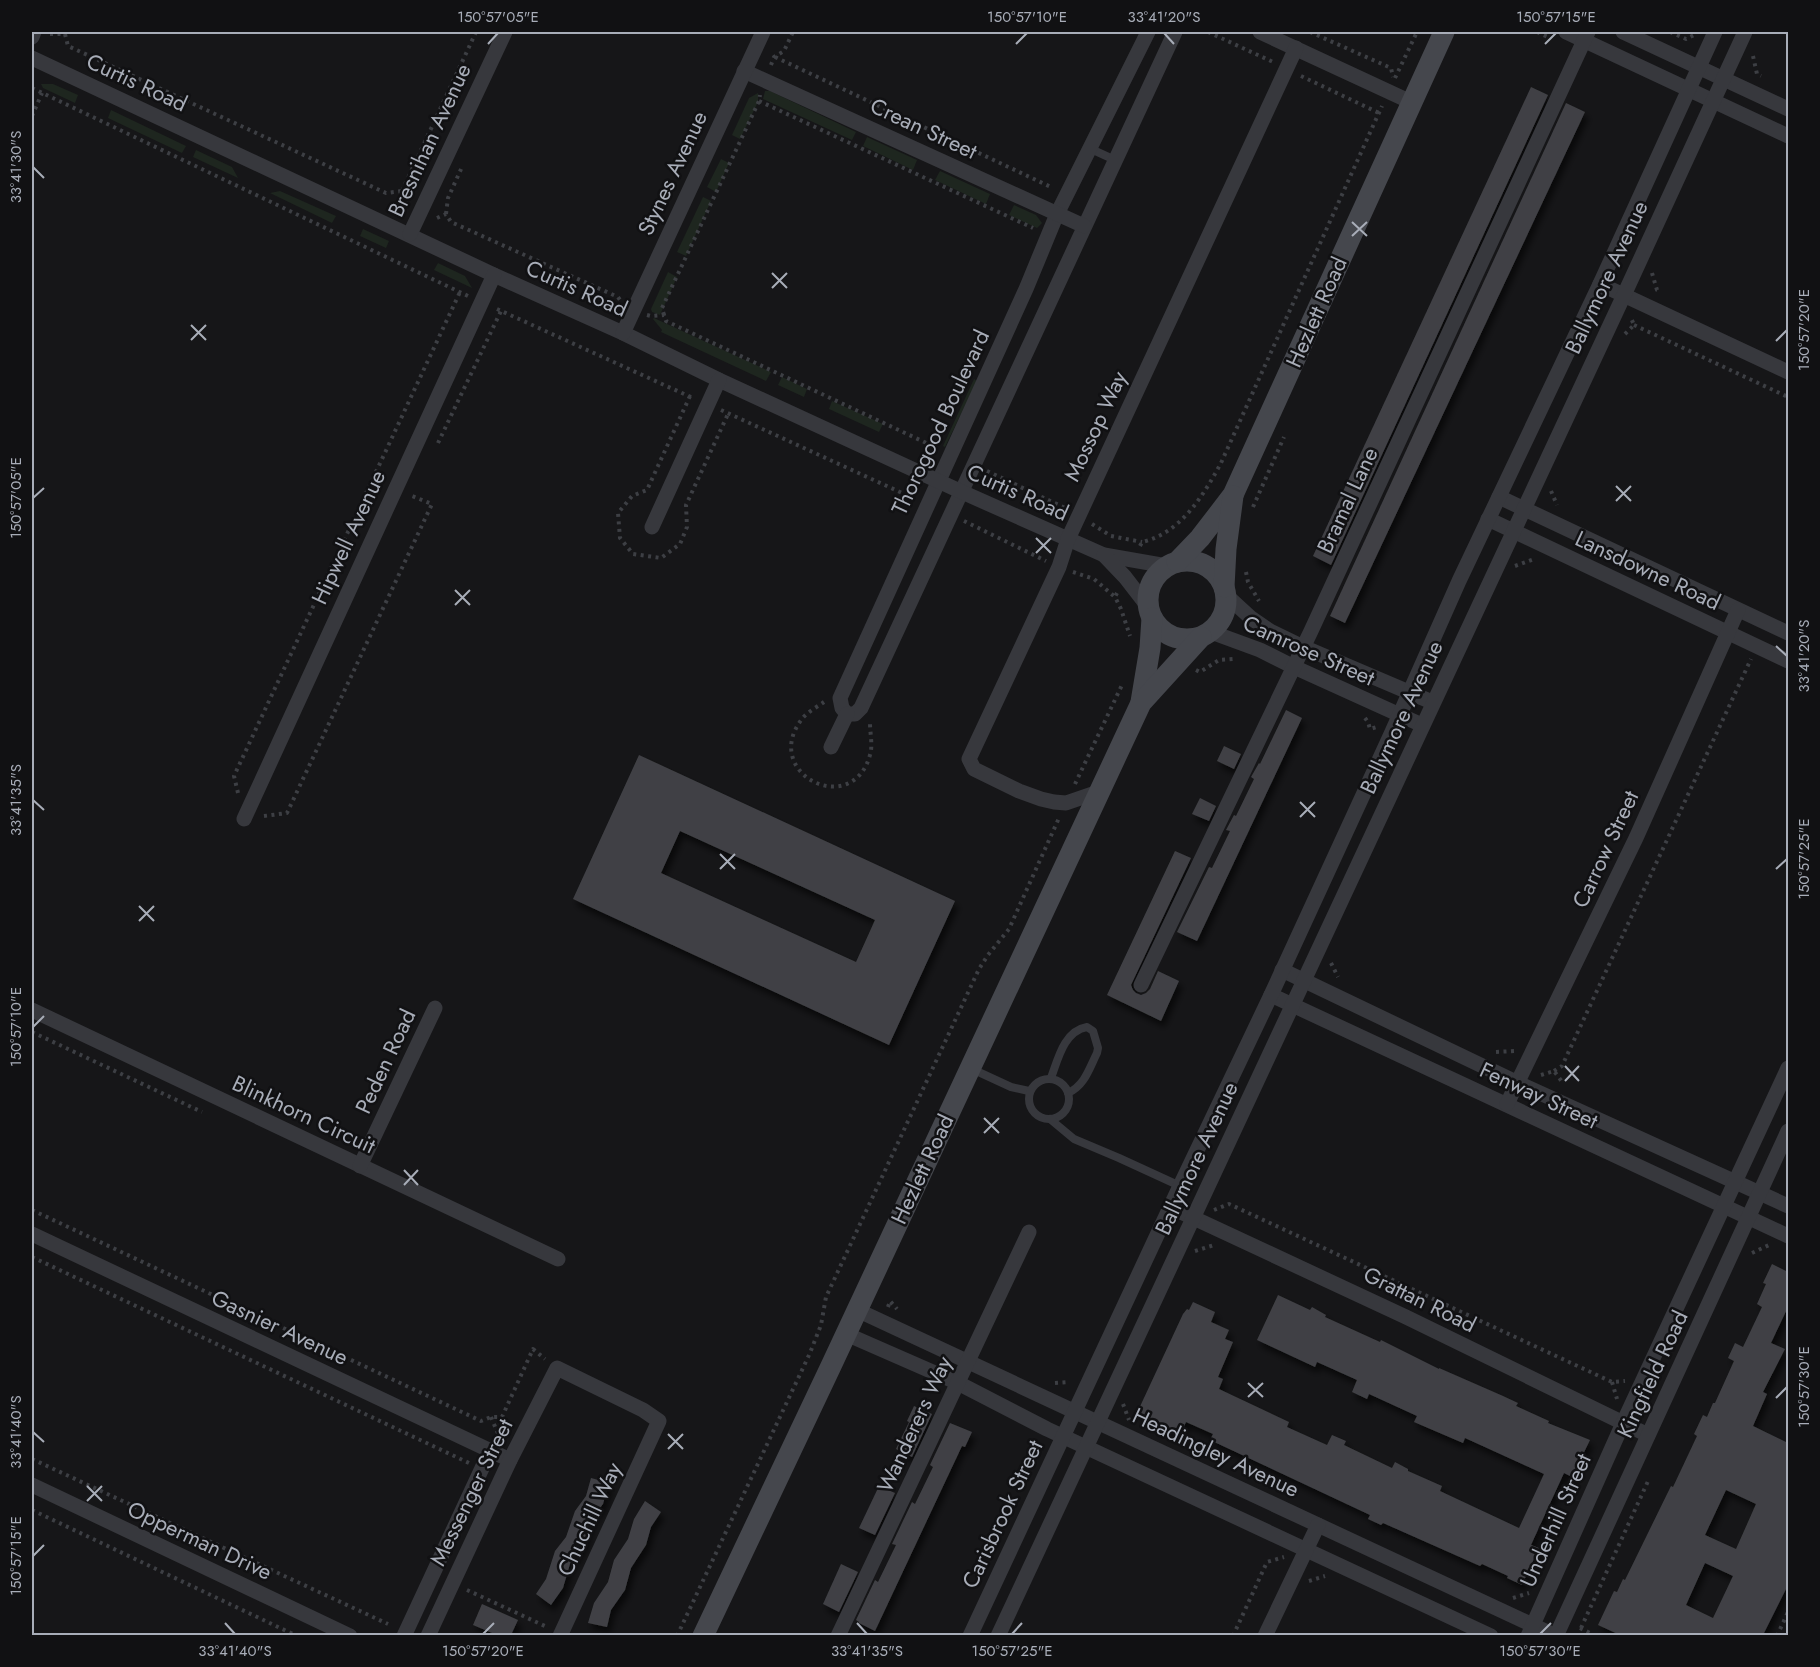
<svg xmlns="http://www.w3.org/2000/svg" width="1820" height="1667" font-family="Jost,sans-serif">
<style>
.green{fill:#1e261f}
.building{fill:#404145;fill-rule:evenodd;filter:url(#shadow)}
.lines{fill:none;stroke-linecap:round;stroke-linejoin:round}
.path{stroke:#3d3f44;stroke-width:4;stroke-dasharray:3 4.5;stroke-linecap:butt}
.service{stroke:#37383d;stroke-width:8}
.minor{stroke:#37383d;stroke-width:15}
.secondary{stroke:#45474d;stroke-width:21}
.ticks{fill:none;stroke:#a8adb8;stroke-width:2}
.labels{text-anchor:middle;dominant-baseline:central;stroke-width:5;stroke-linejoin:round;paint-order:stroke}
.street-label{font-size:22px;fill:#a8adb8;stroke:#111113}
.neatline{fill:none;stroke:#a8adb8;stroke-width:2}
.ticks-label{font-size:15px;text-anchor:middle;fill:#a8adb8}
</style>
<defs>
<filter id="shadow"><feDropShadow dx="3.5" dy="6" stdDeviation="3" flood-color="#0009"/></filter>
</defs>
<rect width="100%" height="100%" fill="#161618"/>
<g class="green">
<path d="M41,84H53L78,95L75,103L43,88Z"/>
<path d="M765,91H770L856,132L852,140L763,99Z"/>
<path d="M758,93V102L740,139L732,135L749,98Z"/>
<path d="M111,110L186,146L182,153L108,118Z"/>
<path d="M867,137L917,160L913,170L863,146Z"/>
<path d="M196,150L232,167L238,178L193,157Z"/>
<path d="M721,159L729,163L716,192L707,187Z"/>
<path d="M940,171L990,194L986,204L935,180Z"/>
<path d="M280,191L336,216L332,223L270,193Z"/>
<path d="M703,197L711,201L686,256L677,252Z"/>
<path d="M1014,205L1036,215L1042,223L1037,228L1009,215Z"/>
<path d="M363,229L389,241L386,248L360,236Z"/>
<path d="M438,263L465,276L472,288L434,270Z"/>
<path d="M668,272L677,277L660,315L652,312L651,309Z"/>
<path d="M654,318L771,372L766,381L661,332L662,330L653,319Z"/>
<path d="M782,377L807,389L804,397L778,385Z"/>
<path d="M974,379L977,381L945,447L943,446Z"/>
<path d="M832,401L883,424L879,432L829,409Z"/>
</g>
<g class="building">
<path d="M1531,87L1548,95L1331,565L1313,556Z"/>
<path d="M1566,103L1585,112L1345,623L1330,616Z"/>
<path d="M1286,710L1302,718L1197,941L1177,932L1209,867L1212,868L1230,831L1226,830L1234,815L1236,816L1254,779L1251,777L1259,763L1260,764Z"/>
<path d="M1224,746L1241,754L1234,769L1217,761Z"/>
<path d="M639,755L955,901L889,1045L573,899ZM680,831L875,920L856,962L661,873Z"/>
<path d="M1200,798L1216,806L1209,821L1192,814Z"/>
<path d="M1175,851L1191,858L1131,985L1133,990L1136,993L1141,995L1146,993L1150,989L1158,971L1179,981L1161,1021L1107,995Z"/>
<path d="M1772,1264L1788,1272V1307L1771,1343L1785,1349L1763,1392L1767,1394L1753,1426L1788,1443V1585L1763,1635H1620L1598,1625L1614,1591L1617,1592L1623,1579L1625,1580L1671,1486L1673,1487L1697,1436L1694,1434L1703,1415L1707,1417L1713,1403H1715L1734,1361L1728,1358L1735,1343L1743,1347L1762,1307L1757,1304L1766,1284L1763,1283ZM1726,1490L1756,1504L1736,1549L1705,1535ZM1705,1563L1733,1576L1713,1618L1686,1605Z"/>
<path d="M1278,1295L1310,1310L1312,1307L1326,1315L1325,1317L1380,1342L1381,1340L1439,1369V1368L1503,1396L1518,1403L1516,1406L1549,1421L1548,1423L1590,1440L1572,1477L1564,1473L1531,1545L1539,1548L1522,1585L1507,1578L1508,1576L1482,1564L1480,1566L1383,1523L1381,1525L1368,1519L1370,1515L1210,1440L1213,1434L1186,1422L1181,1434L1137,1413L1183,1314L1187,1309L1189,1310L1193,1302L1215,1312L1211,1322L1229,1330L1225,1339L1233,1342L1218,1377L1223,1379L1219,1389L1289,1422L1287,1427L1327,1445L1332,1435L1346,1441L1344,1445L1392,1468L1395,1462L1408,1469V1471L1442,1486L1440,1491L1519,1528L1544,1474L1465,1438L1463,1443L1414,1422L1417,1416L1369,1394L1367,1399L1352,1392L1357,1380L1317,1362L1315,1367L1257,1340Z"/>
<path d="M914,1406L932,1414L912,1457L896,1449L909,1422L907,1421Z"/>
<path d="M950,1423L972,1432L965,1447L962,1446L875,1631L859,1623V1622L856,1620L875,1580L878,1582L896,1545L892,1544L912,1502L915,1504L933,1467L930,1465Z"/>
<path d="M591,1478L609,1483L603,1504L591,1520L583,1546L570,1564L563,1588L551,1605L536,1594L546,1579L555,1551L566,1537L575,1511L586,1496Z"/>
<path d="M879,1486L895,1493L875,1535L859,1528Z"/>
<path d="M645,1501L661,1512L651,1527L646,1545L631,1568L625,1590L611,1610L607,1627L588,1623L594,1603L608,1582L614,1560L628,1539L634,1519Z"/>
<path d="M841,1564L858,1572L839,1612L823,1604Z"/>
<path d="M482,1604L518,1620L511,1635H497L473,1625Z"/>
</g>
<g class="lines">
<g class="path">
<path d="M1208,32L1273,62"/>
<path d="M1310,32L1391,68L1393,77"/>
<path d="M1537,32L1550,38"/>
<path d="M1670,32L1686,39L1696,34"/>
<path d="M50,34H65L68,46L386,193L402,191L408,201"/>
<path d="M1753,56L1757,74L1761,76"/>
<path d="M775,57L1053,188"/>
<path d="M771,65L774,57L784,51L793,32"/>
<path d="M1301,76L1379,113"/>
<path d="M1395,78L1417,32"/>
<path d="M32,88L468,296"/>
<path d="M759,101L1033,228"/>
<path d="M32,116L42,93"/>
<path d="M402,191L476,32"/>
<path d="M446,214L448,198L462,167"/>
<path d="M437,218L446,214L451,222L618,297L620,300"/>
<path d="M1652,273L1657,290L1659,291"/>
<path d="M497,309L695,399"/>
<path d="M647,315L651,316L664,315L666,321L937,448"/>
<path d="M664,315L662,308L759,101L760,95"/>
<path d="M1634,325L1788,397"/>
<path d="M1625,334L1634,325L1631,318"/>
<path d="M690,396L647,490L632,496L618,513L620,538L633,554L661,558L680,544L687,527L686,505L728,414"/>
<path d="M721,410L913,498"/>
<path d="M438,443L501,311"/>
<path d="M987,471L1065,508"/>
<path d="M1551,491L1557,505"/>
<path d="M1253,507L1284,437"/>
<path d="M964,521L1046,561"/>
<path d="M1092,524L1111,536L1142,542"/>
<path d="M1140,546L1142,542C1181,533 1203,496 1221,463L1382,106"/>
<path d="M1515,566L1534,559"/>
<path d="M1073,572L1094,579L1115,597"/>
<path d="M1246,572L1248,582L1259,601"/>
<path d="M1117,593L1115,597L1121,609L1130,636"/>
<path d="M1196,670L1200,672L1219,660L1233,659"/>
<path d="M824,702C817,707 807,712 802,719C760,773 852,820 870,755C873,745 870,734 870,723"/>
<path d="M1365,718L1368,722L1370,729L1377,727"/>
<path d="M1075,784L1122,685"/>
<path d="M238,793L234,776L460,292"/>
<path d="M264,816L287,813L432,504L412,496L414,493"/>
<path d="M1331,963L1338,977"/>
<path d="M32,1032L202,1112"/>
<path d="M1496,1052L1515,1051"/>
<path d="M1554,1071L1562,1066L1751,659"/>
<path d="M1541,1075L1554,1071L1563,1083"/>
<path d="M32,1210L481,1421L491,1417H502L533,1349L545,1359"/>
<path d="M1214,1210L1229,1204L1612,1382L1625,1381"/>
<path d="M1195,1251L1214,1245"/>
<path d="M1752,1253L1769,1245"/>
<path d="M32,1257L469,1463"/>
<path d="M888,1307L890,1301L897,1309"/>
<path d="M1612,1382L1617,1399"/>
<path d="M1055,1383L1069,1382"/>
<path d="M1123,1404L1129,1420"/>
<path d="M491,1417L499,1436"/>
<path d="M32,1459L388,1624"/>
<path d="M32,1510L297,1636"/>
<path d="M1309,1581L1325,1576"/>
<path d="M467,1590L547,1627"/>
<path d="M1513,1598L1529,1593"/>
<path d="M1580,1628L1596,1636"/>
<path d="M1581,1628L1649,1479"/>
<path d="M677,1636L810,1353L821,1325L826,1297L979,969L988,955L1009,929L1059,818"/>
<path d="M1233,1636L1267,1562L1284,1557"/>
<path d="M1777,1636L1788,1612"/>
</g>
<g class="service">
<path d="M1091,149L1115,160"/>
<path d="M972,1069L1011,1087L1029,1091"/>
<path d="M1051,1078C1058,1059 1064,1031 1087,1027L1093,1031L1098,1048L1097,1053C1089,1069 1085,1085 1068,1093"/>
<circle cx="1049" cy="1099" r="20"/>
<path d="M1050,1119L1074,1139L1119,1158L1180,1186"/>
</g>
<g class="minor">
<path d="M1148,32L1057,214L1026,289L840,698L842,708L847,714H855L861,708L1175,32"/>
<path d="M1260,32L1411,102"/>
<path d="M1566,32L1788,136"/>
<path d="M1623,32L1788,109"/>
<path d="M32,37L34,32"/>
<path d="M32,58L494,275L623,333L719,380L962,492L1104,555L1167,566"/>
<path d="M744,71L1084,226"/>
<path d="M410,234L505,32"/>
<path d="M1600,284L1788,372"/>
<path d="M623,333L763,32"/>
<path d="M1499,497L1788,633"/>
<path d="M1488,519L1788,661"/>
<path d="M652,527L719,380"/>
<path d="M1104,555L1125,577L1149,608"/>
<path d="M1226,595L1251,618L1270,631L1303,647L1432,702"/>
<path d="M1211,632L1260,650L1294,667L1422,725"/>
<path d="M831,747L847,714"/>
<path d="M1098,792L1066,803L1054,802L1041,799L1019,791L974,769L969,759L1059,567L1068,539L1296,48"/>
<path d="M244,819L494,275"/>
<path d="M1282,970L1518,1083L1788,1206"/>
<path d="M1141,985L1311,631L1588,32"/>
<path d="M1271,995L1788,1236"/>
<path d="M32,1010L558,1259"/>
<path d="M1507,1104L1636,838L1738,610"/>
<path d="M360,1166L435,1008"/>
<path d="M1170,1207L1406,1317L1648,1435"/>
<path d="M32,1234L510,1460"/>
<path d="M857,1310L1556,1636"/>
<path d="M846,1334L958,1383L1047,1429L1491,1636"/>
<path d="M32,1485L350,1636"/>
<path d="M404,1636L490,1451"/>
<path d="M428,1636L510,1460L557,1368L643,1410L659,1421L560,1636"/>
<path d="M838,1636L1029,1232"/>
<path d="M970,1636L1180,1186L1271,995L1392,732L1459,581L1600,284L1715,32"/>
<path d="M998,1636L1624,295L1745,32"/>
<path d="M1265,1636L1318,1525"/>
<path d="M1528,1636L1623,1423L1788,1068"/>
<path d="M1556,1636L1788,1131"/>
</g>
<g class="secondary">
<circle cx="1187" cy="600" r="39"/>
<path d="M1177,562L1200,538L1233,495L1444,32"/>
<path d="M1224,587L1226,549L1233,496"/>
<path d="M1141,702L1150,648L1152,618"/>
<path d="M703,1636L831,1366L1141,703L1201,637"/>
</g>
</g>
<path class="ticks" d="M1164,33L1174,44M488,44L498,33M1016,44L1027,33M1545,44L1556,33M33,167L44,178M1352,222L1367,236M1352,236L1367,222M772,273L787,288M772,288L787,273M191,325L206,340M191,340L206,325M1776,341L1787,330M1616,486L1631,501M33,498L44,488M1616,501L1631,486M1036,538L1051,553M1036,553L1051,538M455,590L470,605M455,605L470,590M1776,646L1787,656M33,800L44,810M1300,802L1315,817M1300,817L1315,802M720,854L735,869M720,869L735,854M1776,869L1787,859M139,906L154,921M139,921L154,906M33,1027L44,1016M1565,1066L1579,1081M1565,1081L1579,1066M984,1118L999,1133M984,1133L999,1118M404,1170L418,1185M404,1185L418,1170M1248,1383L1263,1397M1248,1397L1263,1383M1776,1398L1787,1387M33,1432L44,1442M668,1434L683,1449M668,1449L683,1434M87,1486L102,1501M87,1501L102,1486M33,1556L44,1545M225,1623L235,1634M857,1623L867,1634M483,1634L494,1623M1012,1634L1022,1623M1540,1634L1551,1623"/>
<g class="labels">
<g class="street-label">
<text transform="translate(137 82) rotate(25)">Curtis Road</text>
<text transform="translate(924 128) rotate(25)">Crean Street</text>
<text transform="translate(429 140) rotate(-65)">Bresnihan Avenue</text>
<text transform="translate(672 173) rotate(-65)">Stynes Avenue</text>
<text transform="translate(1606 277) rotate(-65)">Ballymore Avenue</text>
<text transform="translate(577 288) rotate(24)">Curtis Road</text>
<text transform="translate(1316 312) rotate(-66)">Hezlett Road</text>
<text transform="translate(940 422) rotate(-65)">Thorogood Boulevard</text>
<text transform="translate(1095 426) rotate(-65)">Mossop Way</text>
<text transform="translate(1018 492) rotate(24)">Curtis Road</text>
<text transform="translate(1347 500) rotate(-65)">Bramal Lane</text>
<text transform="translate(348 537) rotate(-65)">Hipwell Avenue</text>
<text transform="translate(1648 570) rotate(25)">Lansdowne Road</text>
<text transform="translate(1309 650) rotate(24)">Camrose Street</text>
<text transform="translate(1401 717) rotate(-65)">Ballymore Avenue</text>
<text transform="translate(1605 849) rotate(-65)">Carrow Street</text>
<text transform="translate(385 1061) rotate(-65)">Peden Road</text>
<text transform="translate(1539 1095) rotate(25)">Fenway Street</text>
<text transform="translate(304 1114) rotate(25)">Blinkhorn Circuit</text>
<text transform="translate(1196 1158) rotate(-65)">Ballymore Avenue</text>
<text transform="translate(922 1169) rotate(-65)">Hezlett Road</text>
<text transform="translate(1420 1299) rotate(26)">Grattan Road</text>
<text transform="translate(280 1327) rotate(25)">Gasnier Avenue</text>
<text transform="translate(1652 1374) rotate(-65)">Kingfield Road</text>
<text transform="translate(914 1424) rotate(-65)">Wanderers Way</text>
<text transform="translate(1216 1452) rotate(25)">Headingley Avenue</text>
<text transform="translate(471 1492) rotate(-64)">Messenger Street</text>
<text transform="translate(1002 1514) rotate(-65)">Carisbrook Street</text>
<text transform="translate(589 1519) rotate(-65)">Chuchill Way</text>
<text transform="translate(1555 1520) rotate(-66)">Underhill Street</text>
<text transform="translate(200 1540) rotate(25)">Opperman Drive</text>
</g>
</g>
<rect width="1820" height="1667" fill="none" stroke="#111113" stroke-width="66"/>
<rect x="33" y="33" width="1754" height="1601" class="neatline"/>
<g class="ticks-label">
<text x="498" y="22">150°57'05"E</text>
<text x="1027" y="22">150°57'10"E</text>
<text x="1164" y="22">33°41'20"S</text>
<text x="1556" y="22">150°57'15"E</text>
<text transform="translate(16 167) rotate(-90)" y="5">33°41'30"S</text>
<text transform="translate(1804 330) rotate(-90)" y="5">150°57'20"E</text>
<text transform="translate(16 498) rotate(-90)" y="5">150°57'05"E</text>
<text transform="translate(1804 656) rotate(-90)" y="5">33°41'20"S</text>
<text transform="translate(16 800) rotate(-90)" y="5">33°41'35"S</text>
<text transform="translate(1804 859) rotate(-90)" y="5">150°57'25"E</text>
<text transform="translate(16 1027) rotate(-90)" y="5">150°57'10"E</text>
<text transform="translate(1804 1387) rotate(-90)" y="5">150°57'30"E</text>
<text transform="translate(16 1432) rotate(-90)" y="5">33°41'40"S</text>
<text transform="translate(16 1556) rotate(-90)" y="5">150°57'15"E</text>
<text x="235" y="1656">33°41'40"S</text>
<text x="483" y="1656">150°57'20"E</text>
<text x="867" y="1656">33°41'35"S</text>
<text x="1012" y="1656">150°57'25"E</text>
<text x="1540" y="1656">150°57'30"E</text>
</g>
</svg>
